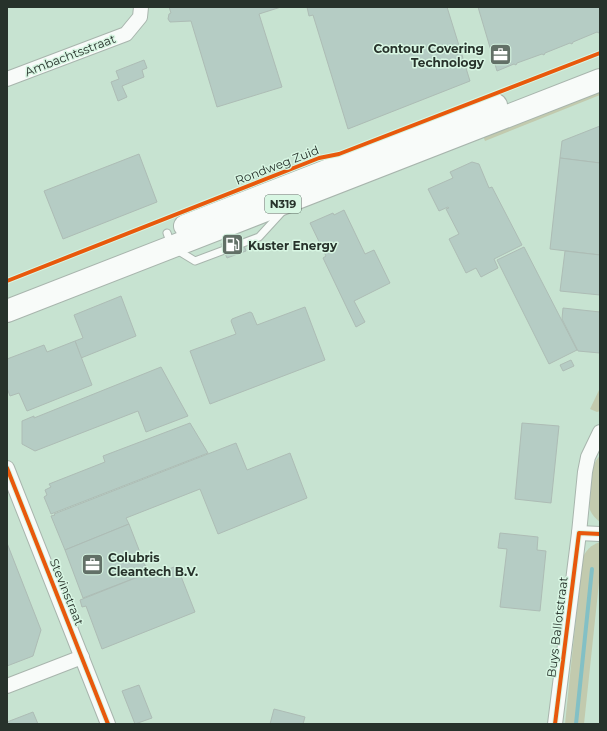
<svg xmlns="http://www.w3.org/2000/svg" width="607" height="731" font-family="Montserrat,sans-serif">
<style>
.built{fill:#c7e3d1}
.green{fill:#c2caae}
.lines{fill:none;stroke-linecap:round;stroke-linejoin:round}
.stream{stroke:#83c0c5;stroke-width:4}
.building{fill:#b5ccc4;stroke:#adbcb5}
.service-casing{stroke:#a8b5ad;stroke-width:9}
.minor-casing{stroke:#a8b5ad;stroke-width:16}
.primary-casing{stroke:#a8b5ad;stroke-width:24}
.service{stroke:#f8fbf9;stroke-width:7}
.minor{stroke:#f8fbf9;stroke-width:14}
.primary{stroke:#f8fbf9;stroke-width:22}
.cycleway-casing{stroke:#d8f6e3;stroke-width:6}
.cycleway{stroke:#e8590c;stroke-width:4}
.labels{text-anchor:middle;dominant-baseline:central;stroke-width:3;stroke-linejoin:round;paint-order:stroke}
.shield{fill:#d8f6e3;stroke:#5c6d62;stroke-width:1}
.shield-label{font-size:11px;font-weight:bold;fill:#27322b}
.poi-label{font-size:12px;font-weight:bold;fill:#27322b;stroke:#d8f6e3;text-anchor:start}
.street-label{font-size:12px;fill:#27322b;stroke:#d8f6e3}
</style>
<rect width="100%" height="100%" fill="#d1e2d7"/>
<rect class="built" x="7" y="7" width="593" height="717"/>
<g class="green">
<path d="M600,85V95L485,141L481,131Z"/>
<path d="M600,388V411L597,412L590,409Z"/>
<path d="M600,456V522C596,519 592,515 590,510C587,499 590,463 600,456Z"/>
<path d="M600,542V573L584,724H565L582,559C586,550 591,545 600,542Z"/>
</g>
<g class="lines">
<path class="stream" d="M576,724L592,569"/>
</g>
<g class="building">
<path d="M169,7H281L259,14L282,87L217,107L191,21L170,22L168,19L169,14L171,13Z"/>
<path d="M307,7H447L470,81L348,129L313,15L309,16Z"/>
<path d="M478,7H600V32L599,33L597,32L573,42L572,44L570,43L545,53L544,55L542,54L517,63L516,65L514,64L497,71Z"/>
<path d="M144,60L147,68L142,70L144,77L122,86L127,97L118,101L111,82L119,79L116,71Z"/>
<path d="M600,126V163L560,158L562,141Z"/>
<path d="M139,154L157,202L63,239L44,191Z"/>
<path d="M560,158L600,163V255L550,249Z"/>
<path d="M472,162L479,164L489,188L492,187L522,245L494,259L498,268L481,277L476,268L466,273L449,239L459,234L446,209L449,208L448,207L439,211L428,189L453,178L450,172Z"/>
<path d="M344,210L365,254L374,250L390,283L354,301L365,322L356,327L323,258L326,256L310,223L333,213L334,215Z"/>
<path d="M241,237L246,251L227,258L221,244Z"/>
<path d="M524,247L577,350L549,364L497,260Z"/>
<path d="M565,251L600,255V295L560,291Z"/>
<path d="M121,296L136,336L81,358L75,341L83,338L74,315Z"/>
<path d="M305,307L325,360L210,404L190,351L236,334L231,321L232,319L250,312L252,313L257,325Z"/>
<path d="M563,308L600,312V353L578,351L562,319Z"/>
<path d="M75,341L92,385L27,411L19,393L10,396L7,388V359L44,345L47,352Z"/>
<path d="M571,360L574,366L563,371L560,365Z"/>
<path d="M161,367L188,416L146,432L138,411L35,451L22,444V421L34,416V418Z"/>
<path d="M190,423L208,453L51,514L44,497L47,495L45,490L51,487L49,484L105,462L103,456Z"/>
<path d="M522,423L559,426L551,503L515,499Z"/>
<path d="M236,443L247,470L290,453L307,498L218,534L200,489L126,518L129,524L65,550L51,516L55,515L54,514Z"/>
<path d="M129,524L148,573L83,598L65,550Z"/>
<path d="M500,533L538,537L537,550L546,551L540,611L500,607L507,549L498,548Z"/>
<path d="M7,543L41,630L33,656L7,666Z"/>
<path d="M177,566L195,612L102,649L86,606L82,607L80,600L148,573L149,576Z"/>
<path d="M139,685L152,718L135,724L122,691Z"/>
<path d="M274,709L305,717L303,724H270Z"/>
<path d="M33,712L38,724H7V722Z"/>
</g>
<g class="lines">
<defs>
<path id="service" d="M167,233L172,247L195,261L259,237L281,213V210"/>
<g id="minor">
<path d="M7,79L126,34L140,17L141,7"/>
<path d="M7,468L108,724"/>
<path d="M579,533L600,534"/>
<path d="M7,686L82,657"/>
<path d="M555,724L579,533L585,472L588,457L600,432"/>
</g>
<g id="primary">
<path d="M185,226L496,105"/>
<path d="M7,311L600,80"/>
</g>
</defs>
<use href="#service" class="service-casing"/>
<use href="#minor" class="minor-casing"/>
<use href="#primary" class="primary-casing"/>
<use href="#service" class="service"/>
<use href="#minor" class="minor"/>
<use href="#primary" class="primary"/>
<defs>
<g id="cycleway">
<path d="M7,281L319,158L339,154L600,53"/>
<path d="M7,468L108,724"/>
<path d="M555,724L579,533L600,534"/>
</g>
</defs>
<use href="#cycleway" class="cycleway-casing"/>
<use href="#cycleway" class="cycleway"/>
</g>
<defs>
<symbol id="office-square" viewBox="-11 -11 22 22"><rect x="-9" y="-9" width="18" height="18" rx="4" fill="#627067" stroke="#d8f6e3"/><path d="M-6-3h4V-5.5h4V-3h4V5H-6ZM-1-4.5V-3h2v-1.5ZM-6 0V1H6V0Z" fill="#fff"/></symbol>
<symbol id="fuel-square" viewBox="-11 -11 22 22"><rect x="-9" y="-9" width="18" height="18" rx="4" fill="#627067" stroke="#d8f6e3"/><path d="M-5.5-6h7V0h2V4h1.3V-2.5L3-4.5l.8-.8L6-3V5H2.5V1h-1V6h-7ZM-4.2-4.7v3.2H.2V-4.7Z" fill="#fff"/></symbol>
</defs>
<g fill-rule="evenodd">
<use href="#office-square" x="488" y="42" width="25" height="25"/>
<use href="#fuel-square" x="220" y="232" width="25" height="25"/>
<use href="#office-square" x="80" y="552" width="25" height="25"/>
</g>
<g class="labels">
<rect class="shield" x="265" y="195" width="36" height="18" rx="3"/>
<g class="shield-label">
<text x="283" y="204">N319</text>
</g>
<g class="poi-label">
<text x="484" y="48" text-anchor="end">Contour Covering<tspan x="484" dy="14">Technology</tspan></text>
<text x="248" y="245">Kuster Energy</text>
<text x="108" y="557">Colubris<tspan x="108" dy="14">Cleantech B.V.</tspan></text>
</g>
<g class="street-label">
<text transform="translate(70 55) rotate(-21)">Ambachtsstraat</text>
<text transform="translate(277 165) rotate(-21)">Rondweg Zuid</text>
<text transform="translate(67 592) rotate(68)">Stevinstraat</text>
<text transform="translate(557 627) rotate(-83)">Buys Ballotstraat</text>
</g>
</g>
<rect width="607" height="731" fill="none" stroke="#27322b" stroke-width="16"/>
</svg>
